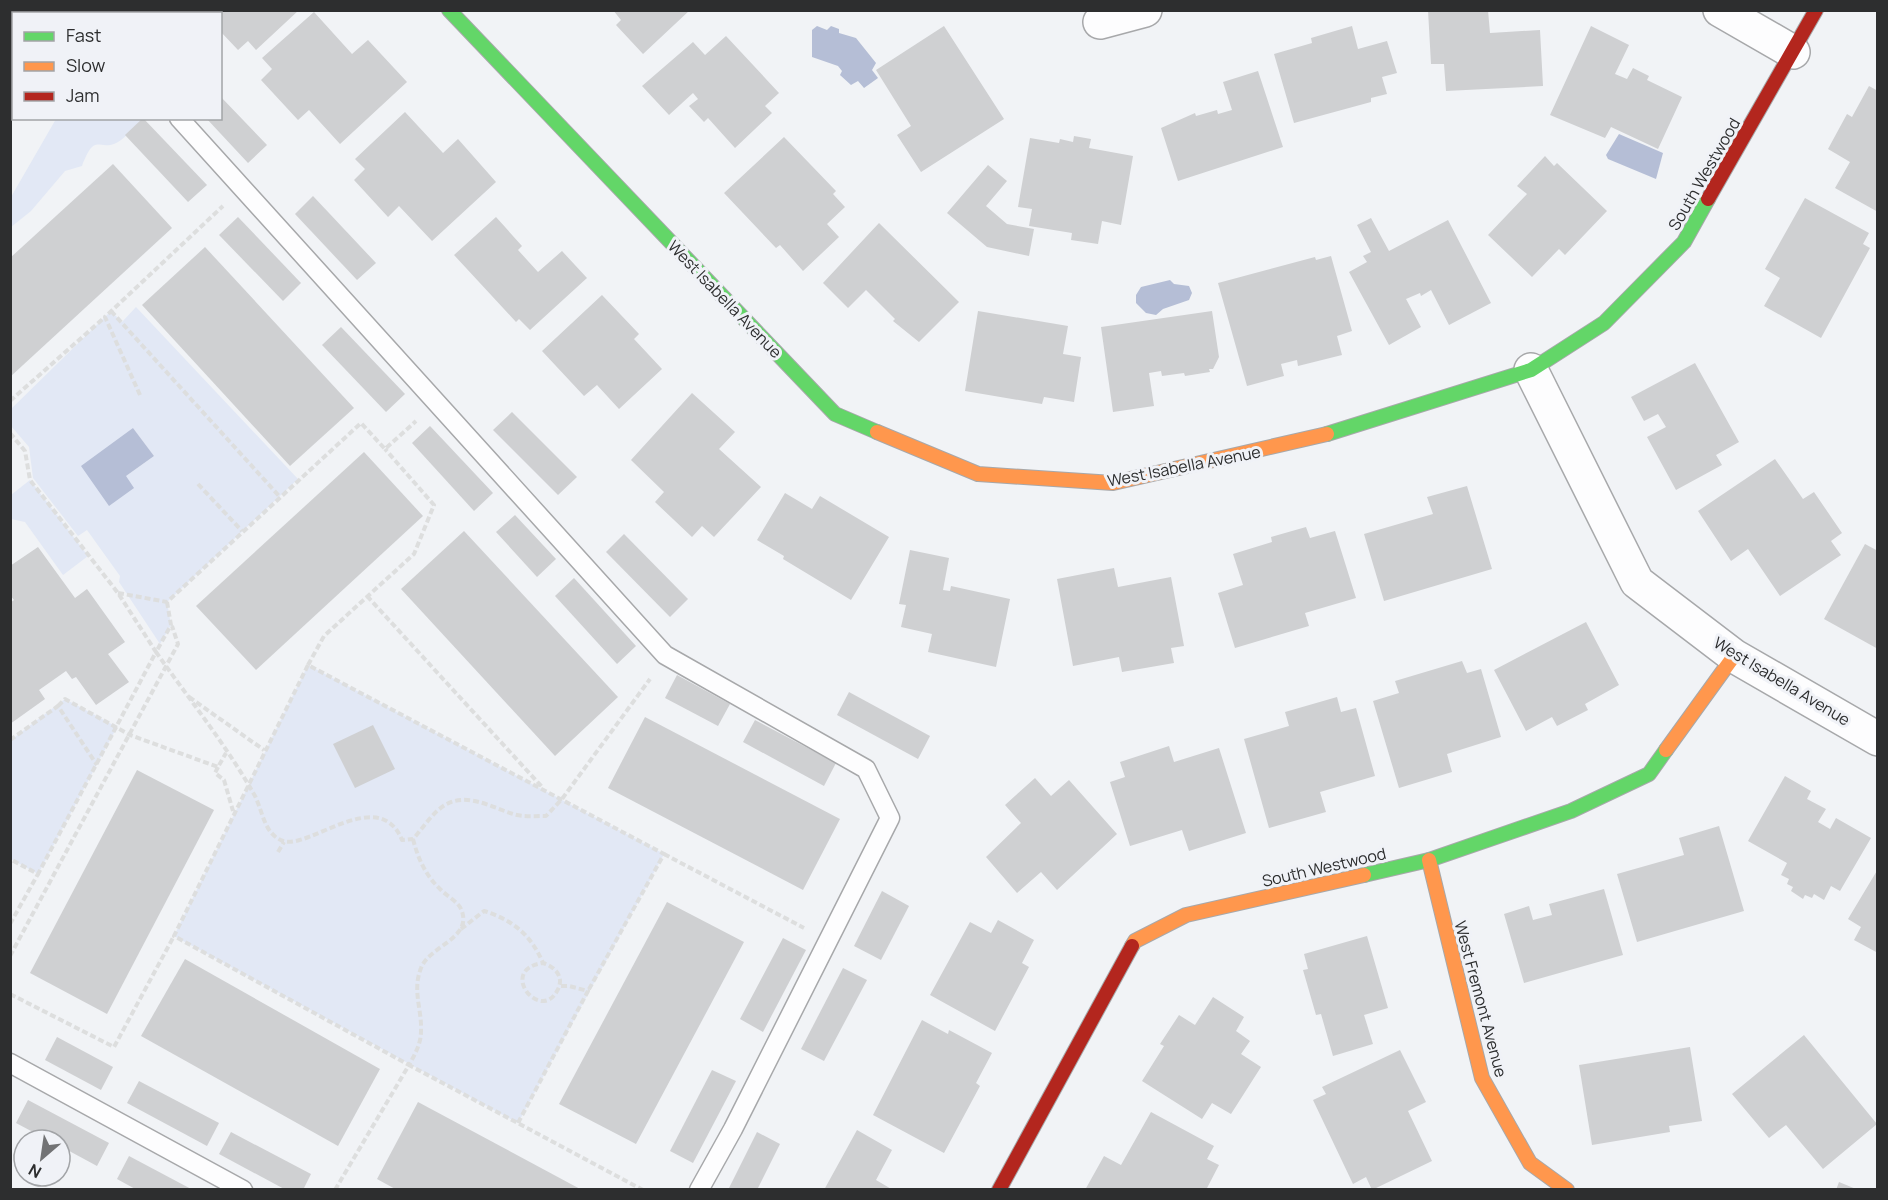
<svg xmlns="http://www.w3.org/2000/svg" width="1888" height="1200" font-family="Manrope,sans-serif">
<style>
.green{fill:#e2e8f5;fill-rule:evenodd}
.water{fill:#b5bed6}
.building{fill:#cfd0d2}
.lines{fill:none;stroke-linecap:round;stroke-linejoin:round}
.lane-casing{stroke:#a7a8aa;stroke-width:21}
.street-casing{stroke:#a7a8aa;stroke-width:36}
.fast-casing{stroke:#a7a8aa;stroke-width:16}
.slow-casing{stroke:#a7a8aa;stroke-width:16}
.jam-casing{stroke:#a7a8aa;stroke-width:16}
.path{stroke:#dddede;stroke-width:4;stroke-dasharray:6 3;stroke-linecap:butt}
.lane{stroke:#fdfdfe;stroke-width:18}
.street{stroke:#fdfdfe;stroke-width:33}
.fast{stroke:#63d668;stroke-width:14}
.slow{stroke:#ff974d;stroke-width:14}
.jam{stroke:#b3261e;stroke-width:14}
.labels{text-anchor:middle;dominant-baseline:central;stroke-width:6;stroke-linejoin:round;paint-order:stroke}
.street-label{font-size:16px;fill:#2d2e2f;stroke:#f0f2f7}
</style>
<rect width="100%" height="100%" fill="#f1f3f6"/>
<g class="green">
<path d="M56,119H143C135,125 126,138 118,142C98,153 96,130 82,166L65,171L31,211L11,227V197Z"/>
<path d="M136,307L298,479L167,602L171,625L160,644L119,582L120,576L87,530L78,536L33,478L29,447L11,426L10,410L111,311L122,322ZM133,428L154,456L126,476Z"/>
<path d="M30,480L88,556L63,575L25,522L11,519V495Z"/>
<path d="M308,665L664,854L518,1123L174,936Z"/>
<path d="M65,699L117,727L38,874L11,859V740Z"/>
</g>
<g class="water">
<path d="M817,26L827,30L831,26L839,29V33L856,38L876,63L872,70L878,78L864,88L858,81L851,85L840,75L842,71L838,66L812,57V30Z"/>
<path d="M1619,134L1663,153L1656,179L1608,159L1606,155Z"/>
<path d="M1170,280L1174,284L1189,286L1192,293L1189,300L1163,309L1156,315L1146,313L1136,303V295L1141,287Z"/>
<path d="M133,428L154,456L126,476L134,488L109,506L81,466Z"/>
</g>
<g class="building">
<path d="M201,10H299L256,50L248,41L238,50L220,31V14H204Z"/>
<path d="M613,10H690L643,54L616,25L621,20Z"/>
<path d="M1428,10H1488L1490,33L1540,30L1543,86L1446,91L1444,64H1431Z"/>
<path d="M314,12L352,54L368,40L407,82L340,144L309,110L298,120L261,80L272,69L262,58Z"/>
<path d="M944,26L1004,119L921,172L897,135L911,126L876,70Z"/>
<path d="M1352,26L1358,49L1387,41L1397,73L1382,77L1387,94L1371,98V102L1294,123L1274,54L1312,43L1311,38Z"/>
<path d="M1591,26L1629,45L1615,74L1627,79L1633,68L1649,76L1647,80L1682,97L1658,149L1611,127L1605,138L1550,115Z"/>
<path d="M726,36L779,93L765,106L772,113L735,148L708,118L704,122L689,106L698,99L693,93L669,115L642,86L693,42L705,55Z"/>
<path d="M10,38L14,39V117L10,122Z"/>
<path d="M1258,71L1283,147L1178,181L1161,128L1195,113L1196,116L1217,110L1218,114L1232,110L1223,82Z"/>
<path d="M1869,86L1878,91V212L1835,188L1850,162L1828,149L1847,114L1852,117Z"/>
<path d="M220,96L267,145L248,163L206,118H220Z"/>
<path d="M405,112L443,153L458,139L496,182L432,241L399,206L388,217L354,180L365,169L355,159Z"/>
<path d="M143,118L207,185L188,202L125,135Z"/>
<path d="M1074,136L1091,139L1089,148L1133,156L1121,225L1102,221L1098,244L1071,240L1072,233L1029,226L1032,209L1018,207L1030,138L1059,143L1060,139L1073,142Z"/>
<path d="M784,137L836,191L833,194L845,207L827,224L839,237L803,271L780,245L776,248L724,193Z"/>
<path d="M1545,156L1554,166L1557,163L1607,211L1565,255L1559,249L1532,277L1488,235L1527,194L1517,186Z"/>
<path d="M113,164L172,228L10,377V258Z"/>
<path d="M988,165L1007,181L986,206L1007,224L1034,229L1029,256L987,247L947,213Z"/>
<path d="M313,196L376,263L357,280L295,214Z"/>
<path d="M1805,198L1869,233L1863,244L1870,248L1821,338L1764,306L1780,278L1765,269Z"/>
<path d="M238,217L301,283L283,301L219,235Z"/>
<path d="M496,217L522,246L518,250L538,272L562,251L587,278L530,330L519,319L516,322L454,255Z"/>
<path d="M1371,218L1389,251L1448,220L1491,303L1449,325L1431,290L1421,296L1420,293L1406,299L1421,327L1389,345L1349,272L1367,262L1363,256L1371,252L1357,225Z"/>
<path d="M879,223L959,302L919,342L893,321L895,319L866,290L848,308L823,283Z"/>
<path d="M205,247L354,408L290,466L142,305Z"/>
<path d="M1331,256L1352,331L1337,336L1342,355L1298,366L1297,360L1281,364L1284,376L1247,386L1218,283L1315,257L1316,260Z"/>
<path d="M602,295L639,334L634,339L662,369L619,409L597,385L584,396L542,351Z"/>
<path d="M978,311L1068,326L1063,354L1081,357L1074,402L1044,397L1042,404L965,391Z"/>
<path d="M1212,311L1219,357L1213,369H1209L1210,372L1185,376L1184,373L1162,376L1161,371L1149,373L1154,406L1113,412L1101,327Z"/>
<path d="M341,327L405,394L386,412L322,345Z"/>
<path d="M1695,363L1739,442L1716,455L1722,465L1676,490L1647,437L1666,427L1658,414L1644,421L1631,397Z"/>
<path d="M692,393L735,432L719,449L761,487L714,537L702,526L692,537L655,502L664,492L631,460Z"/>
<path d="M512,412L577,477L558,495L493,430Z"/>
<path d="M430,426L493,493L474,511L412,443Z"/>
<path d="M364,452L423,516L256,670L196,606Z"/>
<path d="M1775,459L1803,499L1814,492L1842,533L1831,541L1841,555L1780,596L1748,549L1731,561L1698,511Z"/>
<path d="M1467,486L1492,569L1384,601L1364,534L1433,514L1427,497Z"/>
<path d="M785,493L812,509L820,496L889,537L851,600L783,559L784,556L757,540Z"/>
<path d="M515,515L556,559L537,577L496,532Z"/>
<path d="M1306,527L1310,538L1335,531L1356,598L1305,613L1309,626L1235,648L1218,593L1243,585L1233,554L1272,542L1271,537Z"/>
<path d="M464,531L618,697L555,756L401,589Z"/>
<path d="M624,534L688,599L670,617L606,552Z"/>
<path d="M1865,544L1878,551V649L1824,619Z"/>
<path d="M38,547L75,598L87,589L125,642L108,654L129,682L96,705L76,677L72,679L66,671L39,690L45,699L10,724V603L14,600L10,595V566Z"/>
<path d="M910,550L949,558L943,590L950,591L951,586L1010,599L996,667L928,652L932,634L901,627L906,605L899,604Z"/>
<path d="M1114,568L1118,587L1171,577L1184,646L1171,648L1174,663L1122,672L1119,657L1073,666L1057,579Z"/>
<path d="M574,578L636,646L617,664L555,596Z"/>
<path d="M1586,622L1619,685L1585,704L1588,710L1557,726L1552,717L1526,731L1494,670Z"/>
<path d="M1462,661L1467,673L1481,669L1501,737L1447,754L1452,772L1399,788L1373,701L1399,693L1395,681Z"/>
<path d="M677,675L730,704L718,726L665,698Z"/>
<path d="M849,692L930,736L918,759L837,715Z"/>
<path d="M1337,697L1341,712L1356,708L1375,776L1320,792L1326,812L1269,828L1244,739L1289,726L1285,712Z"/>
<path d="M645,717L840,819L803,890L608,788Z"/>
<path d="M755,720L836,763L824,786L743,742Z"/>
<path d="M373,725L395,769L355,788L333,744Z"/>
<path d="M1169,746L1174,762L1219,748L1246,833L1189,851L1182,830L1130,846L1110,782L1125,777L1120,762Z"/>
<path d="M137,770L214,810L107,1014L30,973Z"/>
<path d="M1785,776L1811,791L1807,799L1826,809L1818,822L1830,829L1836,818L1871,838L1840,891L1831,886L1824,900L1814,894L1812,898L1805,895L1803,899L1791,891L1793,887L1787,884L1789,879L1781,875L1787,863L1748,841Z"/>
<path d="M1035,778L1051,796L1069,780L1117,834L1057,890L1041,872L1017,893L986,857L1021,823L1005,805Z"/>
<path d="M1719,826L1744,911L1637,942L1617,874L1684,855L1679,838Z"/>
<path d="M1878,869V953L1854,940L1861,927L1848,919Z"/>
<path d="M1604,889L1623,955L1524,983L1504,914L1529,906L1533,920L1552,915L1549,904Z"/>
<path d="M882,891L909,906L881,960L854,946Z"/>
<path d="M667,902L744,942L636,1144L559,1104Z"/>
<path d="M998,920L1034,940L1022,963L1029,967L995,1031L930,995L970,922L991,933Z"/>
<path d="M1367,936L1388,1008L1364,1015L1373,1044L1333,1056L1321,1014L1316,1015L1303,970L1308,969L1304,954Z"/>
<path d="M783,938L806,950L763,1032L740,1019Z"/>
<path d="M185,959L380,1069L338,1146L141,1036Z"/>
<path d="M843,968L867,980L824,1061L801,1049Z"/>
<path d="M1213,997L1244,1017L1236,1031L1250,1041L1241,1054L1261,1067L1231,1114L1212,1103L1202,1119L1142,1081L1164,1046L1160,1044L1179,1015L1195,1025Z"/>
<path d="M922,1020L948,1034L949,1030L992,1053L976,1083L980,1086L944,1153L873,1115Z"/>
<path d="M1804,1035L1877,1124L1823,1169L1786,1125L1769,1138L1732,1094Z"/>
<path d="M57,1037L113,1067L101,1090L45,1060Z"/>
<path d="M1690,1047L1702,1121L1669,1126L1670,1132L1592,1145L1579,1065Z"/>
<path d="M1400,1050L1426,1102L1408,1111L1432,1161L1372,1190L1366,1177L1353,1184L1313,1100L1326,1094L1322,1087Z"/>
<path d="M712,1070L736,1081L693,1163L670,1151Z"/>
<path d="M139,1081L219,1123L207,1146L127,1103Z"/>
<path d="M28,1100L109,1143L97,1166L60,1146V1140H48L16,1123Z"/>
<path d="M418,1102L582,1190H397L377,1179Z"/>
<path d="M1151,1112L1214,1146L1207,1159L1219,1165L1206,1190H1085L1104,1156L1121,1165Z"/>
<path d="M857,1130L892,1150L876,1180L893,1190H824Z"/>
<path d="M231,1132L311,1174L303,1190H286L219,1154Z"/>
<path d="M757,1132L780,1144L757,1190H728Z"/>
<path d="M129,1156L193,1190H137L117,1179Z"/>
<path d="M1839,1182L1856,1189V1190H1836Z"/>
</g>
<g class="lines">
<defs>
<g id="lane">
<path d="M66,10L69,14"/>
<path d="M179,118L665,655L866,769L890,818L733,1129L699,1190"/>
<path d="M10,1063L243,1190"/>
</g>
<g id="street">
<path d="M1720,10L1793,52"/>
<path d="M1100,22L1145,10"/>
<path d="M1531,370L1637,582L1734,656L1878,739"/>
</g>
<g id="fast">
<path d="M449,10L835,414L877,432"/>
<path d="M1327,434L1531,370L1604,323L1684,242L1708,199"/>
<path d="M1364,875L1429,860L1571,811L1649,774L1666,750"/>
</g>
<g id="slow">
<path d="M877,432L978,474L1113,483L1327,434"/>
<path d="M1666,750L1734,656"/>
<path d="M1429,860L1482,1078L1530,1163L1567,1190"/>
<path d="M1132,946L1135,941L1186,915L1364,875"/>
</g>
<g id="jam">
<path d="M1708,199L1816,10"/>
<path d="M999,1190L1132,946"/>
</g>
</defs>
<use href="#lane" class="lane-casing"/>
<use href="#street" class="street-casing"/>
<use href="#fast" class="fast-casing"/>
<use href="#slow" class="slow-casing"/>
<use href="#jam" class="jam-casing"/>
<g class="path">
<path d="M111,311L280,497"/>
<path d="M140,395L105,317L223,206"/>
<path d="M10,401L105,317"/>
<path d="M10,433L25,451L30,480L118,593L156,652L38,874L10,859"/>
<path d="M198,484L242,531"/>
<path d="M118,593L167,602L361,423L385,449L416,421"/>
<path d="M367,596L543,788"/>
<path d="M167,602L171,625L156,652C189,699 227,746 255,796C263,812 264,834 283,841C309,850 379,784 402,840L413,839C423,828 432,813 445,805C467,792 491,807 513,814C523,817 535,816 546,816L562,799L650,679"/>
<path d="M308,665L324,636L414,554L434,505L385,449"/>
<path d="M189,697L264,750"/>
<path d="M58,706L65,699L130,735L218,767L226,753"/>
<path d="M10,740L58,706L97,765"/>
<path d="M218,767L215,773L224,780L233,811"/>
<path d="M413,839C418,859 426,876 441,890C447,896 458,902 461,909C474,938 429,946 421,968C412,991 422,1009 421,1031C421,1044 415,1054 409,1065L174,936L308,665L664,854L588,991"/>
<path d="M278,852L284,842"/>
<path d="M664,854L804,928"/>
<path d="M10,924L38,874"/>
<path d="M461,929L484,911C513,920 531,935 543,963C556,967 565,978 557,991C540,1023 497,969 543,963"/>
<path d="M10,956L178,644L172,626"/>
<path d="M10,994L114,1047L174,936"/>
<path d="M518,1123L588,991L569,986H560"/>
<path d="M335,1190L409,1065L643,1190"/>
</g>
<use href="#lane" class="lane"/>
<use href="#street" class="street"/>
<use href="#fast" class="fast"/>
<use href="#slow" class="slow"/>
<use href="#jam" class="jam"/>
</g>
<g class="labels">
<g class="street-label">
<text transform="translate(1704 174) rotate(-60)">South Westwood</text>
<text transform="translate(725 299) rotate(46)">West Isabella Avenue</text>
<text transform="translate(1184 466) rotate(-11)">West Isabella Avenue</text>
<text transform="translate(1782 681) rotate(31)">West Isabella Avenue</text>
<text transform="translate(1324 867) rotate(-13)">South Westwood</text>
<text transform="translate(1481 999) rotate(75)">West Fremont Avenue</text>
</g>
</g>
<rect width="1888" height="1200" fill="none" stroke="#2d2e2f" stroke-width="24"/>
<rect x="12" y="12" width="210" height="108" fill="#f0f2f7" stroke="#a2a4a7" stroke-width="1.5"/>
<rect x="24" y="32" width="30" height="9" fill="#63d668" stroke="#a2a4a7" stroke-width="1.5"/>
<text x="66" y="42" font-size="18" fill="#2d2e2f">Fast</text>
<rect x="24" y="62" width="30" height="9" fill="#ff974d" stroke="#a2a4a7" stroke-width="1.5"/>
<text x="66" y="72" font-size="18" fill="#2d2e2f">Slow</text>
<rect x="24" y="92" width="30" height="9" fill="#b3261e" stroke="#a2a4a7" stroke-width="1.5"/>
<text x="66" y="102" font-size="18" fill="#2d2e2f">Jam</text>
<g transform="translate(42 1158) rotate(209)"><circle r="28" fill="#f0f2f7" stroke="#a2a4a7" stroke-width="1.5"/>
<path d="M0-4.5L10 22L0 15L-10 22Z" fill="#727375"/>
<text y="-9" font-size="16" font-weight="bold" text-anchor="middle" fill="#2d2e2f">N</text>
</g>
</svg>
